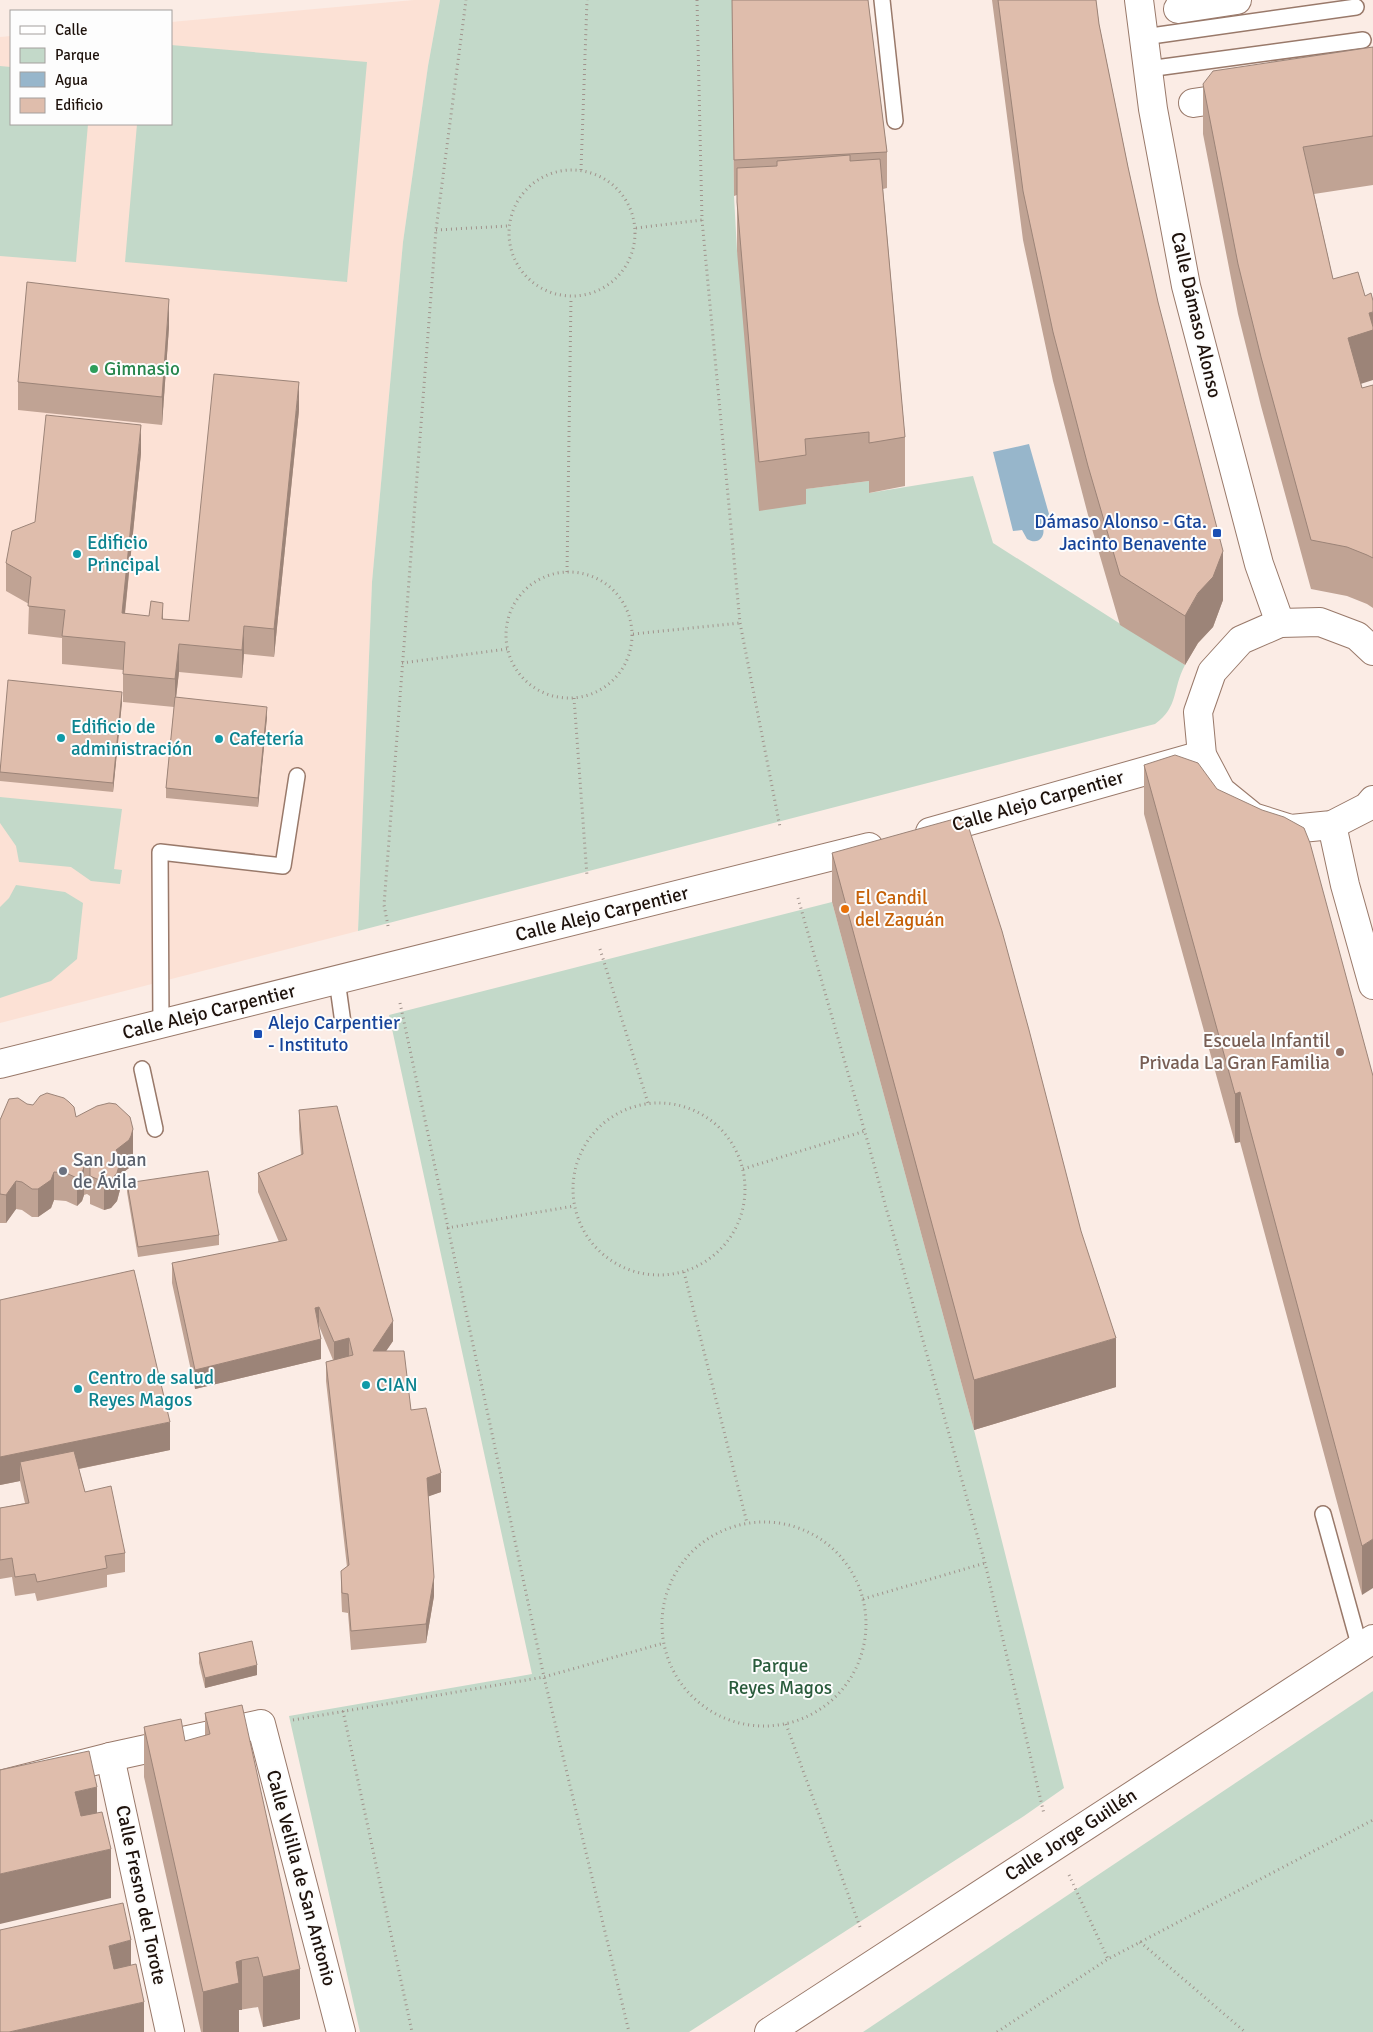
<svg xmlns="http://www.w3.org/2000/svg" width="1373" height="2032" font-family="Signika,sans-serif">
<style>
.built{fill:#fce1d5}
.green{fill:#c3d9c9}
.water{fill:#97b6cb}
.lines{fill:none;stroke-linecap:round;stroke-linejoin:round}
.lane-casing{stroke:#99796a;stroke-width:18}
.street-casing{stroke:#99796a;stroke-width:30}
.path{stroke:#a1938c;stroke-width:3;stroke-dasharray:1 4;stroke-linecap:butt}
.lane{stroke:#fff;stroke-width:15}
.street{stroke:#fff;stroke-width:28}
.wall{fill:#c0a394}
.shaded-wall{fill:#9c8478}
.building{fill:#dfbdac;stroke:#9c8478}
.leisure-dot{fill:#2e9e5b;stroke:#fdfdfd;stroke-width:2}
.transit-dot{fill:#1a4fb4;stroke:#fdfdfd;stroke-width:2}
.culture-dot{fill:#0f9aa8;stroke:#fdfdfd;stroke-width:2}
.food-dot{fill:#e8710a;stroke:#fdfdfd;stroke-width:2}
.education-dot{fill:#8d6e63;stroke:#fdfdfd;stroke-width:2}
.worship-dot{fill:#6b7280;stroke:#fdfdfd;stroke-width:2}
.labels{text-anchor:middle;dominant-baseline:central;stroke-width:4;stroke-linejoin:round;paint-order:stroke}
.street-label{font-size:19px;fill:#1e120c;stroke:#fdfdfd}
.leisure-label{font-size:19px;fill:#27864d;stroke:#fdfdfd;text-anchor:start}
.transit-label{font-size:19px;fill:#164399;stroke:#fdfdfd;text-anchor:end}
.culture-label{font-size:19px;fill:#0d838f;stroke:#fdfdfd;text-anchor:start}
.food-label{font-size:19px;fill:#c56008;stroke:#fdfdfd;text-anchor:start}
.education-label{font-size:19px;fill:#785e54;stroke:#fdfdfd;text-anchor:end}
.worship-label{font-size:19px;fill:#5b616d;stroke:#fdfdfd;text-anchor:start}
.park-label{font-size:19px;fill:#2a5c3c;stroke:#fdfdfd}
</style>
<rect width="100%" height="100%" fill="#fbece5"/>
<path class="built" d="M414,0H440L428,66L403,242L372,582L358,931L0,1023V37L11,36V124H171V22Z"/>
<g class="green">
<path d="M440,0H732L734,196L737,251L805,489L869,481V493L973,476L993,543L1185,665C1172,689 1179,707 1155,724L358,931L372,582L403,242L428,66Z"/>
<path d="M171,45L367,62L347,282L125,262L137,124H171Z"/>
<path d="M0,66L11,67V124H88L76,262L0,256Z"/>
<path d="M0,797L122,809L114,869L122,870L120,884L91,881L71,867L19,862L16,846L0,823Z"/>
<path d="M16,885L65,892L83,903L77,959L51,981L0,998V907L9,898Z"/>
<path d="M832,902L974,1430L1064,1788L1024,1816L689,2032H360L289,1716L532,1674L389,1015Z"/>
<path d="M1373,1691V2032H863Z"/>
</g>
<path class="water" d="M1029,444L1051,521L1042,524C1047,536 1039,546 1027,539L1022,530L1013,531L993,452Z"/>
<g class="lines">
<defs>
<g id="lane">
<path d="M882,0L895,121"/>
<path d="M1144,37L1356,7"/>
<path d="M1148,69L1363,40"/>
<path d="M337,980L343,1023"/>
<path d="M161,1024L160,852L283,866L297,776"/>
<path d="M142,1069L155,1129"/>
<path d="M1323,1514L1360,1648"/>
</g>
<g id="street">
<path d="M1139,0L1153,109L1186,286L1259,564L1280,623"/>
<path d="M1178,9L1237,0"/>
<path d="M1193,103L1240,96"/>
<path d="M1373,651L1357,636L1320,622L1280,623L1241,640L1212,672L1198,712L1202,755L1221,791L1253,817L1291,829L1332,825L1367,807L1373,800"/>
<path d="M1332,825L1345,885L1373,985"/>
<path d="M930,832L1202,755"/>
<path d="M0,1064L869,847"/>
<path d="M110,1757L170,2032"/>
<path d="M0,1785L110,1757L261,1724L341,2032"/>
<path d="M769,2032L1373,1639"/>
</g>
</defs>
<use href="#lane" class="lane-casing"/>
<use href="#street" class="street-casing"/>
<g class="path">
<path d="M697,0L702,220L740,623L780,827"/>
<circle cx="572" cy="233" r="63"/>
<path d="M581,170L587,0"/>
<path d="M636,228L702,220"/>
<path d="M436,230L508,226"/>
<circle cx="569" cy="635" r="63"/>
<path d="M567,572L571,297"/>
<path d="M633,634L740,623"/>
<path d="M402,663L507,649"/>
<path d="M574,698L587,876"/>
<path d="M798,898L868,1143L985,1563L1044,1814"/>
<path d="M388,926L384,905L436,230L466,0"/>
<path d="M600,949L648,1103"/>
<path d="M400,1003L544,1677L629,2032"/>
<circle cx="659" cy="1189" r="86"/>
<path d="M743,1169L865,1131"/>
<path d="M447,1228L574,1206"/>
<path d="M684,1272L747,1523"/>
<circle cx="764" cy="1624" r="102"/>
<path d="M863,1599L985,1563"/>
<path d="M343,1711L412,2032"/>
<path d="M293,1720L544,1677L664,1643"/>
<path d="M786,1724L860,1927"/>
<path d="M1069,1875L1108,1959"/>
<path d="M1140,1942L1244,2031"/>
<path d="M997,2032L1108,1959L1373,1820"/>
</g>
<use href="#lane" class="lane"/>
<use href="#street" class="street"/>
</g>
<g class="wall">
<path d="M732,0H868L887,152V188L883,189L905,437V486L869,493V481L806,489V504L759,511L737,251V195L734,196Z"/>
<path d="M992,0H1096L1099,24L1128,167L1223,600L1213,627L1198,643L1185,665L1120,625L1088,515L1053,381L1023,240Z"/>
<path d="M1373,47V185L1314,194L1333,279L1362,388L1373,385V608L1367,604L1347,596L1311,589L1261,406L1238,314L1203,134V84Z"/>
<path d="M169,327L162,425L18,410V382Z"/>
<path d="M299,410L274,657L244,654L242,678L179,672L176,697L267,717L258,807L166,798V788L174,707L123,702V670L62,664V638L28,634L29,604L6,591V563L35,522L141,453L125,614L163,619L189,621Z"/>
<path d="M122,702L113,792L0,781V765Z"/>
<path d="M1144,765L1373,1076L1362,1595L1240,1142L1235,1143L1144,814Z"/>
<path d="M832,853L1116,1387L974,1430L832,902Z"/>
<path d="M27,1104L133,1157L131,1164L129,1168L121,1174V1186L117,1201L111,1208L104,1210L90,1204V1196L87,1194L84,1195L82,1201L77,1206L66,1201L54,1200L51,1208L38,1217H32L22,1210L16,1209L6,1223H0V1120Z"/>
<path d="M299,1110L393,1341L386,1351L411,1410L441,1492L428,1496L434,1596L426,1643L351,1650L348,1613L342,1612L341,1590V1571L347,1567L326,1381V1362L333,1360L319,1326L321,1359L195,1389L172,1283V1263L279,1242L258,1192V1173L301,1155L299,1129Z"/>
<path d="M127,1183L219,1235V1245L138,1257L127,1192Z"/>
<path d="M0,1300L170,1450L79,1469L85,1492L125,1553V1572L107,1575V1587L37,1601L35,1593L15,1596L12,1577L0,1579V1508L25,1503L20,1481L0,1485Z"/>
<path d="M199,1653L257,1675L205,1688L199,1663Z"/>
<path d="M205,1713L300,2019L263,2027L258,2007L239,2010V2032H201L144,1777V1727L185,1741L205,1736Z"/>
</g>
<g class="shaded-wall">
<path d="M169,299V327L162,425V397Z"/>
<path d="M1373,312V380L1348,388V338L1369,313Z"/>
<path d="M299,382V410L274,657V629Z"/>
<path d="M141,425V453L122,641V613Z"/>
<path d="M1223,551V600L1213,627L1198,643L1185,665V616Z"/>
<path d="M163,603V631L162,619Z"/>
<path d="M244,626V654L242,678V650Z"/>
<path d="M179,644V672L175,707V679Z"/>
<path d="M122,692V702L113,792V783Z"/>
<path d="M267,707V717L258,807V798Z"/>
<path d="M1240,1092V1142L1235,1143V1094Z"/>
<path d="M133,1129V1157L131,1164L129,1168L121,1174V1186L117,1201L111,1208L104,1210V1182L116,1150Z"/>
<path d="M84,1167V1195L82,1201L77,1206V1178Z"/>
<path d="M54,1172V1200L51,1208L38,1217V1189Z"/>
<path d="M16,1181V1209L6,1223V1195Z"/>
<path d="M319,1307V1326L315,1308Z"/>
<path d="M393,1321V1341L373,1370V1351Z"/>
<path d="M349,1338V1358L334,1362V1342Z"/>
<path d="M1116,1338V1387L974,1430V1380Z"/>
<path d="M321,1339V1359L195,1389V1370Z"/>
<path d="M170,1422V1450L24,1480L20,1462V1481L0,1485V1457Z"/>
<path d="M441,1473V1492L427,1497V1478Z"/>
<path d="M1373,1539V1588L1362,1595V1546Z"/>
<path d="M434,1577V1596L426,1643V1624Z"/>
<path d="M257,1665V1675L205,1688V1678Z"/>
<path d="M97,1787V1837L75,1841V1792Z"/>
<path d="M111,1849V1898L0,1924V1874Z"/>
<path d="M131,1940V1990L109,1995V1946Z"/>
<path d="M242,1960V2010H239V2032H203V1992L236,1962Z"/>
<path d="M300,1969V2019L263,2027V1977Z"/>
<path d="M144,2002V2032H9Z"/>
</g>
<g class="building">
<path d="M732,0H868L887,152L734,160Z"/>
<path d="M998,0H1096L1099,24L1128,167L1158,302L1223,551L1213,577L1198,593L1185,616L1120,575L1088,466L1053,332L1023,191Z"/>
<path d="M1373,47V136L1303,147L1333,279L1358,272L1365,296L1371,293L1373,301V312L1369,313L1373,327V330L1348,338L1362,388L1373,385V558L1367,555L1347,547L1311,540L1261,357L1238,264L1203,84L1213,71Z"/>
<path d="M850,155V161L880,159L905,437L869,443V432L805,439L806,455L759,462L737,202V168L777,166V161Z"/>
<path d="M27,282L169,299L162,397L18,382Z"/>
<path d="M214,374L299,382L274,629L244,626L242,650L179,644L175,679L123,674L125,642L62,636L65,610L28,606L31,577L6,563L12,531L35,522L46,415L141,425L122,613L149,616L151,601L163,603L162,619L189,621Z"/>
<path d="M8,680L122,692L113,783L0,772Z"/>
<path d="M175,697L267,707L258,798L166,788Z"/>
<path d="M1175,755L1198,763L1217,789L1262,810L1284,817L1304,828L1310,843L1373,1076V1539L1362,1546L1240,1092L1235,1094L1144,765Z"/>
<path d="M965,816L1002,931L1029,1030L1081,1231L1116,1338L974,1380L832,853Z"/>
<path d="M47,1093L64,1098L69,1102L74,1107L76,1117L97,1106L109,1103L116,1104L130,1117L133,1129L131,1136L129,1140L116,1150L121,1158L117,1173L111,1180L104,1182L90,1176V1168L87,1166L84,1167L82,1173L77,1178L66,1173L54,1172L51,1180L38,1189H32L22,1182L16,1181L6,1195L0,1194V1120L9,1099L18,1098L27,1104L33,1105L40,1096Z"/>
<path d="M337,1106L393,1321L373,1351H404L411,1410L426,1408L441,1473L427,1478L434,1577L426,1624L351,1631L348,1594L342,1593L341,1571L349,1565L326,1362L353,1355L349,1338L334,1342L319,1307L315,1308L321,1339L195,1370L172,1263L287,1240L258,1173L303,1154L299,1110Z"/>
<path d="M208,1171L219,1235L138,1247L127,1183Z"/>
<path d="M134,1270L170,1422L0,1457V1300Z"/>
<path d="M74,1451L85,1492L111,1486L125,1553L105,1556L107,1568L37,1582L35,1574L15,1577L12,1558L0,1560V1508L29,1503L20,1462Z"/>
<path d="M252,1641L257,1665L205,1678L199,1653Z"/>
<path d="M242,1705L300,1969L263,1977L258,1957L242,1960L236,1962L239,1983L203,1992L144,1727L181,1719L185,1741L210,1734L205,1713Z"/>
<path d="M89,1751L97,1787L75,1792L81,1816L102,1812L111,1849L0,1874V1770Z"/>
<path d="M123,1903L131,1940L109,1946L114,1969L136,1964L144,2002L9,2032H0V1930Z"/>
</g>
<circle class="leisure-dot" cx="94" cy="369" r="5"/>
<g class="transit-dot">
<rect x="1212" y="528" width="10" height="10" rx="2.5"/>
<rect x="253" y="1029" width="10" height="10" rx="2.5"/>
</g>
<g class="culture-dot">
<circle cx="77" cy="554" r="5"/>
<circle cx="61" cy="738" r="5"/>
<circle cx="219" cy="739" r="5"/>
<circle cx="366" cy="1385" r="5"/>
<circle cx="78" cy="1389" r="5"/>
</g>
<circle class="food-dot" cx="845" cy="909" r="5"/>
<circle class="education-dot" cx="1340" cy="1052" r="5"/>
<circle class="worship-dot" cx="63" cy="1171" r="5"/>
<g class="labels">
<g class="street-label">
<text transform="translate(1196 315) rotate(77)">Calle Dámaso Alonso</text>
<text transform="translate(1038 801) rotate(-16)">Calle Alejo Carpentier</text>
<text transform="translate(602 914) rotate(-14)">Calle Alejo Carpentier</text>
<text transform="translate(209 1012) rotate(-14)">Calle Alejo Carpentier</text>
<text transform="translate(1071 1835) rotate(-33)">Calle Jorge Guillén</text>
<text transform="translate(301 1878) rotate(75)">Calle Velilla de San Antonio</text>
<text transform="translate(141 1895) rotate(78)">Calle Fresno del Torote</text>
</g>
<g class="leisure-label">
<text x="104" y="369">Gimnasio</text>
</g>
<g class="transit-label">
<text x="1207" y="522">Dámaso Alonso - Gta.<tspan x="1207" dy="22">Jacinto Benavente</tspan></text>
<text x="268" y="1023" text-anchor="start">Alejo Carpentier<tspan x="268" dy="22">- Instituto</tspan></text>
</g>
<g class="culture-label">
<text x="87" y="543">Edificio<tspan x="87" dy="22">Principal</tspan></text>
<text x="71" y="727">Edificio de<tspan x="71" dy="22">administración</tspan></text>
<text x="229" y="739">Cafetería</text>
<text x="88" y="1378">Centro de salud<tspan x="88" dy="22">Reyes Magos</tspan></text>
<text x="376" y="1385">CIAN</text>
</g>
<g class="food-label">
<text x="855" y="898">El Candil<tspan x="855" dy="22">del Zaguán</tspan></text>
</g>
<g class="education-label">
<text x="1330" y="1041">Escuela Infantil<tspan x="1330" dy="22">Privada La Gran Familia</tspan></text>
</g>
<g class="worship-label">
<text x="73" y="1160">San Juan<tspan x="73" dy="22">de Ávila</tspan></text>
</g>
<g class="park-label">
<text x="780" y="1666">Parque<tspan x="780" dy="22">Reyes Magos</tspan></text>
</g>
</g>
<rect x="10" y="10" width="162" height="115" fill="#fdfdfd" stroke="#a49f9d"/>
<rect x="20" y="26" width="25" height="8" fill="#ffffff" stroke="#a49f9d"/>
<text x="55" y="35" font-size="15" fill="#1e120c">Calle</text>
<rect x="20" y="48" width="25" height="15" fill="#c3d9c9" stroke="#a49f9d"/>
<text x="55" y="60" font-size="15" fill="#1e120c">Parque</text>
<rect x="20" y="72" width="25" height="15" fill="#97b6cb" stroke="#a49f9d"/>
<text x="55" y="85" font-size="15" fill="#1e120c">Agua</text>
<rect x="20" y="98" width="25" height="15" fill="#dfbdac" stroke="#a49f9d"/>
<text x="55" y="110" font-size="15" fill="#1e120c">Edificio</text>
</svg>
